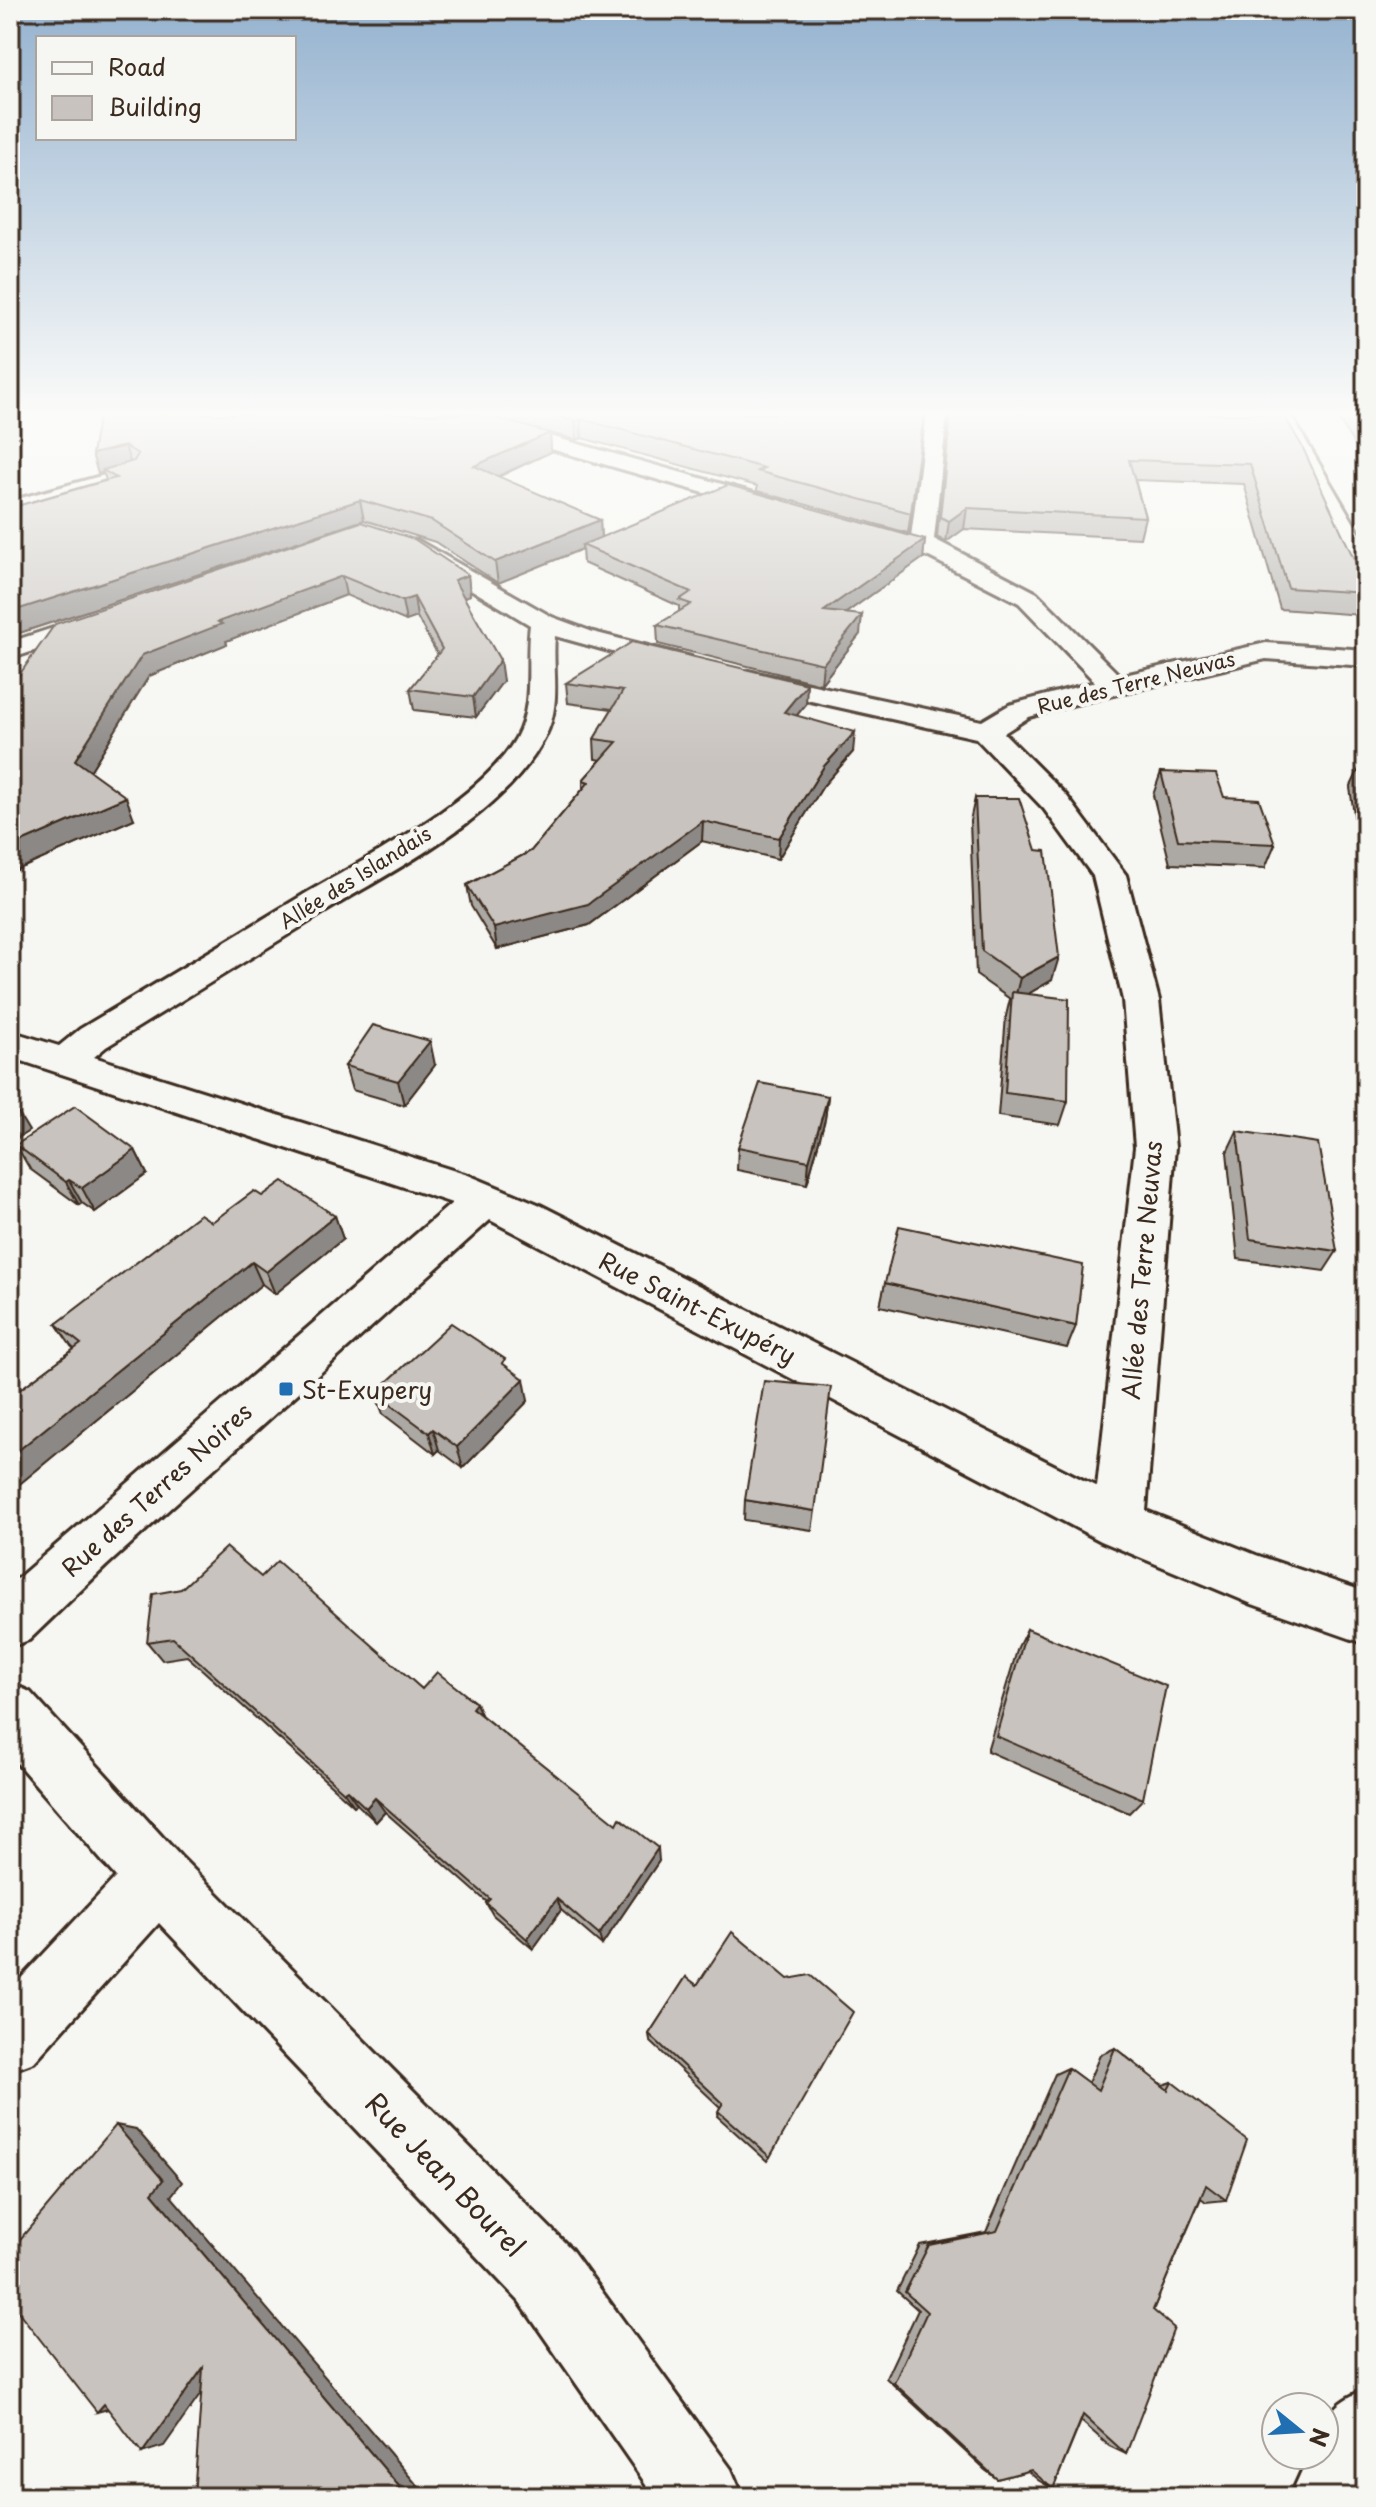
<svg xmlns="http://www.w3.org/2000/svg" width="1376" height="2507" font-family="'Playpen Sans',sans-serif">
<style>
.lines{fill:none;stroke-linecap:round;stroke-linejoin:round}
.minor-casing{stroke:#3b2a1e;stroke-width:6}
.tertiary-casing{stroke:#3b2a1e;stroke-width:6}
.minor{fill:#f6f6f2;fill-rule:evenodd}
.tertiary{fill:#f6f6f2;fill-rule:evenodd}
.wall{fill:#aca8a3;stroke:#3b2a1e;stroke-width:2}
.shaded-wall{fill:#8c8885;stroke:#3b2a1e;stroke-width:2}
.building{fill:#c8c3be;stroke:#3b2a1e;stroke-width:2}
.poi-dot{fill:#1f6fb2;stroke:#f6f6f2;stroke-width:3}
.labels{text-anchor:middle;dominant-baseline:central;stroke-width:8;stroke-linejoin:round;paint-order:stroke}
.far-street-label{font-size:20px;fill:#3b2a1e;stroke:#f6f6f2}
.street-label{font-size:24px;fill:#3b2a1e;stroke:#f6f6f2}
.poi-label{font-size:24px;fill:#3b2a1e;stroke:#f6f6f2;text-anchor:start}
.near-street-label{font-size:28px;fill:#3b2a1e;stroke:#f6f6f2}
</style>
<rect width="100%" height="100%" fill="#f6f6f2"/>
<filter id="ink" filterUnits="userSpaceOnUse"><feTurbulence type="fractalNoise" baseFrequency=".0125" numOctaves="2"/><feDisplacementMap in="SourceGraphic" scale="16" xChannelSelector="R" yChannelSelector="G"/><feConvolveMatrix kernelMatrix="1 2 1 2 8 2 1 2 1" color-interpolation-filters="sRGB"/></filter>
<g filter="url(#ink)">
<g class="lines">
<defs>
<g id="minor">
<path d="M440,414H471L783,501L786,506L775,513L767,511L443,418Z"/>
<path d="M927,414H947L934,539L1037,593L1120,676L1266,643L1366,650V666L1266,659L1071,705L1029,717L1004,733L1066,795L1126,875L1159,1000L1175,1147L1146,1511L1256,1555L1366,1592V1644L1252,1604L1101,1541L490,1220L106,1566L29,1640L10,1647V1585L452,1203L10,1057V1031L59,1046L80,1029C154,985 229,940 303,895C366,858 481,801 516,738C535,703 525,663 530,625L409,552L405,547L409,542L417,540L552,617L593,632L691,657L694,663L691,669L681,671L555,636C552,671 562,704 545,737C505,817 392,870 318,916C248,960 177,1003 106,1047L94,1057L468,1175L538,1204L1097,1487L1135,1147L1123,1000L1093,876L1044,809L976,738L748,687L738,685L734,679L738,673L748,671L982,721L1009,705L1095,682L1019,603L929,557L860,538L856,533L860,528L868,526L911,537Z"/>
<path d="M10,429L17,431L20,439L10,445Z"/>
<path d="M130,468L141,474L138,479L10,515V501Z"/>
<path d="M99,613L108,616L112,621L108,626L10,659V642Z"/>
<path d="M10,1683L30,1692L180,1856L571,2249L731,2469L743,2497H655L519,2301L159,1923L34,2062L10,2071V1990L116,1877L10,1755Z"/>
<path d="M1366,2389V2497H1290L1309,2455H1324C1324,2415 1329,2405 1366,2389Z"/>
</g>
<path id="tertiary" d="M1270,414H1290L1366,544V572L1357,570L1354,565Z"/>
</defs>
<use href="#minor" class="minor-casing"/>
<use href="#tertiary" class="tertiary-casing"/>
<use href="#minor" class="minor"/>
<use href="#tertiary" class="tertiary"/>
</g>
<g class="wall">
<path d="M99,414H924L908,533L757,491V486L582,438L577,440L550,433L551,452L498,477L600,520L601,537L925,540L923,558L846,613L860,634L821,684L658,644L657,625L679,612V606L583,563L582,549L498,583L435,542L364,520L10,636V508L106,480L103,472L98,474Z"/>
<path d="M949,414H1283L1366,585V604L1361,615L1280,609L1244,484L1135,480L1145,517L1140,538L964,529L946,542L937,537Z"/>
<path d="M1335,414H1366V463Z"/>
<path d="M361,522L468,575L470,595L464,597L503,681L476,717L414,710L410,689L438,655L417,617L406,621L346,595L226,641L227,644L149,676L90,771L134,819L10,873V688Z"/>
<path d="M566,683L806,704L796,716L853,752L823,786L778,859L702,841L589,925L497,949L471,906L467,885L531,851L583,789V780L601,760L595,759L594,739L612,709L568,703Z"/>
<path d="M1360,767H1366V893L1350,788Z"/>
<path d="M1161,772L1224,797L1275,844L1265,868L1170,864L1153,795Z"/>
<path d="M975,798L1052,980L1028,994L1068,1101L1060,1125L998,1116L1006,1016L1010,999L976,975L970,821Z"/>
<path d="M435,1065L404,1105L352,1090L345,1066Z"/>
<path d="M828,1096L825,1119L807,1184L737,1170L738,1147Z"/>
<path d="M1237,1131L1337,1251L1324,1271L1238,1259L1227,1152Z"/>
<path d="M16,1145L135,1150L147,1174L95,1212L82,1203L79,1205L30,1169Z"/>
<path d="M262,1196L335,1216L343,1239L275,1294L262,1284L10,1492V1397L74,1349L71,1346L56,1324L212,1222Z"/>
<path d="M885,1283L1076,1326L1067,1348L880,1306Z"/>
<path d="M506,1366L528,1401L463,1468L439,1450L435,1454L383,1414L375,1393Z"/>
<path d="M745,1500L815,1511L812,1530L744,1520Z"/>
<path d="M261,1577L422,1689L476,1703L481,1715L659,1861L602,1945L561,1910L533,1949L493,1915L486,1903L487,1902L385,1812L376,1822L357,1804L354,1806L187,1656L162,1660L147,1642Z"/>
<path d="M1027,1629L1143,1799L1129,1813L987,1751L1018,1647Z"/>
<path d="M686,1977L770,2157L767,2161L717,2116L720,2107L650,2041L649,2034Z"/>
<path d="M1115,2048L1163,2085L1172,2082L1226,2200L1206,2202L1201,2198L1153,2310L1126,2454L1109,2446L1081,2421L1053,2489L1038,2480L1028,2471L997,2479L985,2470L886,2378L918,2310L897,2291L920,2245L986,2232L1055,2074L1068,2068L1088,2083L1100,2055Z"/>
</g>
<g class="shaded-wall">
<path d="M581,419L582,438L577,440L575,421Z"/>
<path d="M550,433L551,452L476,486L474,466Z"/>
<path d="M125,446L131,465L103,470V472L98,474L92,454Z"/>
<path d="M360,500L364,520L10,636V612Z"/>
<path d="M967,508L964,529L946,542L949,521Z"/>
<path d="M600,520L601,541L582,545V549L498,583L495,562Z"/>
<path d="M925,540L923,558L822,630L824,611Z"/>
<path d="M468,575L470,595L457,600L454,580Z"/>
<path d="M342,576L346,595L226,641L227,644L149,676L84,781L75,760L142,655L218,622Z"/>
<path d="M414,597L417,617L406,621L402,601Z"/>
<path d="M862,615L860,634L821,684L823,664Z"/>
<path d="M500,660L503,681L476,717L473,697Z"/>
<path d="M807,684L806,704L783,732L784,712Z"/>
<path d="M855,732L853,752L823,786L778,859L779,838L824,766Z"/>
<path d="M126,797L134,819L10,873V847Z"/>
<path d="M703,821L702,841L589,925L497,949L494,928Z"/>
<path d="M1059,957L1052,980L1014,1002L1020,978Z"/>
<path d="M430,1041L435,1065L404,1105L398,1081Z"/>
<path d="M828,1096L825,1119L807,1184L809,1161Z"/>
<path d="M15,1108L29,1131L10,1143V1112Z"/>
<path d="M135,1150L147,1174L95,1212L82,1188Z"/>
<path d="M69,1180L82,1203L79,1205L66,1182Z"/>
<path d="M335,1216L343,1239L275,1294L266,1272Z"/>
<path d="M252,1262L262,1284L10,1492V1457Z"/>
<path d="M524,1379L528,1401L463,1468L457,1447Z"/>
<path d="M433,1429L439,1450L435,1454L429,1433Z"/>
<path d="M476,1703L483,1719L472,1708Z"/>
<path d="M347,1790L357,1804L354,1806L344,1792Z"/>
<path d="M375,1798L385,1812L376,1822L366,1808Z"/>
<path d="M658,1848L659,1861L602,1945L599,1935Z"/>
<path d="M557,1899L561,1910L533,1949L527,1939Z"/>
<path d="M116,2125L136,2129L182,2182L171,2196L422,2491L419,2497H408L152,2193Z"/>
<path d="M222,2364L164,2446L142,2453L203,2368Z"/>
<path d="M104,2404L120,2406L97,2412Z"/>
</g>
<g class="building">
<path d="M99,414H481L550,433L474,466L600,520L495,562L432,521L360,500L10,612V508L116,478L103,470L134,461L138,454L125,446L92,454Z"/>
<path d="M548,414H924L911,513L757,471L764,468L581,419L575,421Z"/>
<path d="M951,414H1283L1302,446L1366,585V593L1288,588L1250,464L1129,460L1145,517L967,508L949,521L940,517Z"/>
<path d="M1351,414H1366V437Z"/>
<path d="M728,485L925,540L824,611L862,615L823,664L657,625L691,604L679,600L691,592L582,545Z"/>
<path d="M361,522L414,539L468,575L454,580L500,660L473,697L410,689L442,649L414,597L402,601L342,576L218,622L222,624L142,655L75,760L126,797L10,847V688L55,624Z"/>
<path d="M632,642L807,684L784,712L855,732L824,766L779,838L703,821L588,904L494,928L467,885L531,851L589,782L583,780L617,742L594,739L623,691L566,683Z"/>
<path d="M1360,767H1366V805Z"/>
<path d="M1161,772L1216,774L1224,797L1259,799L1275,844L1178,840Z"/>
<path d="M975,798H1019L1036,850L1046,851L1059,957L1020,978L982,951Z"/>
<path d="M1012,992L1069,999L1068,1101L1005,1093Z"/>
<path d="M373,1025L430,1041L398,1081L345,1066Z"/>
<path d="M760,1083L828,1096L809,1161L738,1147Z"/>
<path d="M75,1106L135,1150L82,1188L69,1180L66,1182L16,1145Z"/>
<path d="M1237,1131L1318,1143L1337,1251L1250,1239Z"/>
<path d="M283,1181L335,1216L266,1272L252,1262L10,1457V1397L81,1344L56,1324L200,1214L212,1222L254,1191L262,1196Z"/>
<path d="M899,1226L1083,1265L1076,1326L885,1283Z"/>
<path d="M451,1323L505,1359L502,1363L524,1379L457,1447L433,1429L429,1433L375,1393Z"/>
<path d="M764,1381L831,1387L815,1511L745,1500Z"/>
<path d="M226,1547L261,1577L277,1561L422,1689L437,1672L476,1703L472,1708L617,1824L620,1818L658,1848L599,1935L557,1899L527,1939L486,1903L490,1899L375,1798L366,1808L347,1790L344,1792L173,1638L147,1642L153,1594L181,1589Z"/>
<path d="M1027,1629L1166,1686L1143,1799L996,1736Z"/>
<path d="M732,1932L788,1979L810,1975L853,2012L770,2157L718,2111L723,2103L649,2034L686,1977L697,1985Z"/>
<path d="M1115,2048L1168,2090L1172,2082L1247,2140L1226,2200L1206,2185L1153,2310L1174,2328L1126,2454L1083,2415L1053,2489L1031,2470L997,2479L894,2383L927,2312L905,2292L929,2245L997,2231L1068,2068L1098,2090Z"/>
<path d="M116,2125L163,2180L152,2193L408,2497H194L203,2368L142,2453L104,2404L97,2412L10,2301V2251Z"/>
</g>
</g>
<linearGradient id="sky" x2="0" y2="1"><stop stop-color="#94b2cf"/><stop offset="0.54" stop-color="#fbfbf9"/><stop offset="1" stop-color="#fbfbf9" stop-opacity="0"/></linearGradient>
<rect width="1376" height="765" fill="url(#sky)"/>
<rect class="poi-dot" x="278" y="1381" width="16" height="16" rx="4"/>
<g class="labels">
<g class="far-street-label">
<text transform="translate(1136 682) rotate(-14)">Rue des Terre Neuvas</text>
<text transform="translate(355 877) rotate(-32)">Allée des Islandais</text>
</g>
<g class="street-label">
<text transform="translate(1141 1270) rotate(-85)">Allée des Terre Neuvas</text>
<text transform="translate(698 1307) rotate(27)">Rue Saint-Exupéry</text>
<text transform="translate(156 1489) rotate(-42)">Rue des Terres Noires</text>
</g>
<g class="poi-label">
<text x="302" y="1389">St-Exupery</text>
</g>
<g class="near-street-label">
<text transform="translate(446 2174) rotate(46)">Rue Jean Bourel</text>
</g>
</g>
<rect width="1376" height="2507" fill="none" stroke="#f6f6f2" stroke-width="40"/>
<rect x="20" y="20" width="1336" height="2467" fill="none" stroke="#3b2a1e" stroke-width="3" filter="url(#ink)"/>
<rect x="36" y="36" width="260" height="104" fill="#f6f6f2" stroke="#aba49d" stroke-width="2"/>
<rect x="52" y="62" width="40" height="12" fill="#f6f6f2" stroke="#aba49d" stroke-width="2"/>
<text x="108" y="76" font-size="24" fill="#3b2a1e">Road</text>
<rect x="52" y="96" width="40" height="24" fill="#c8c3be" stroke="#aba49d" stroke-width="2"/>
<text x="108" y="116" font-size="24" fill="#3b2a1e">Building</text>
<g transform="translate(1300 2431) rotate(108)"><circle r="38" fill="#f6f6f2" stroke="#aba49d" stroke-width="2"/>
<path d="M0-6L14 30L0 20L-14 30Z" fill="#1f6fb2"/>
<text y="-12" font-size="22" font-weight="bold" text-anchor="middle" fill="#3b2a1e">N</text>
</g>
</svg>
